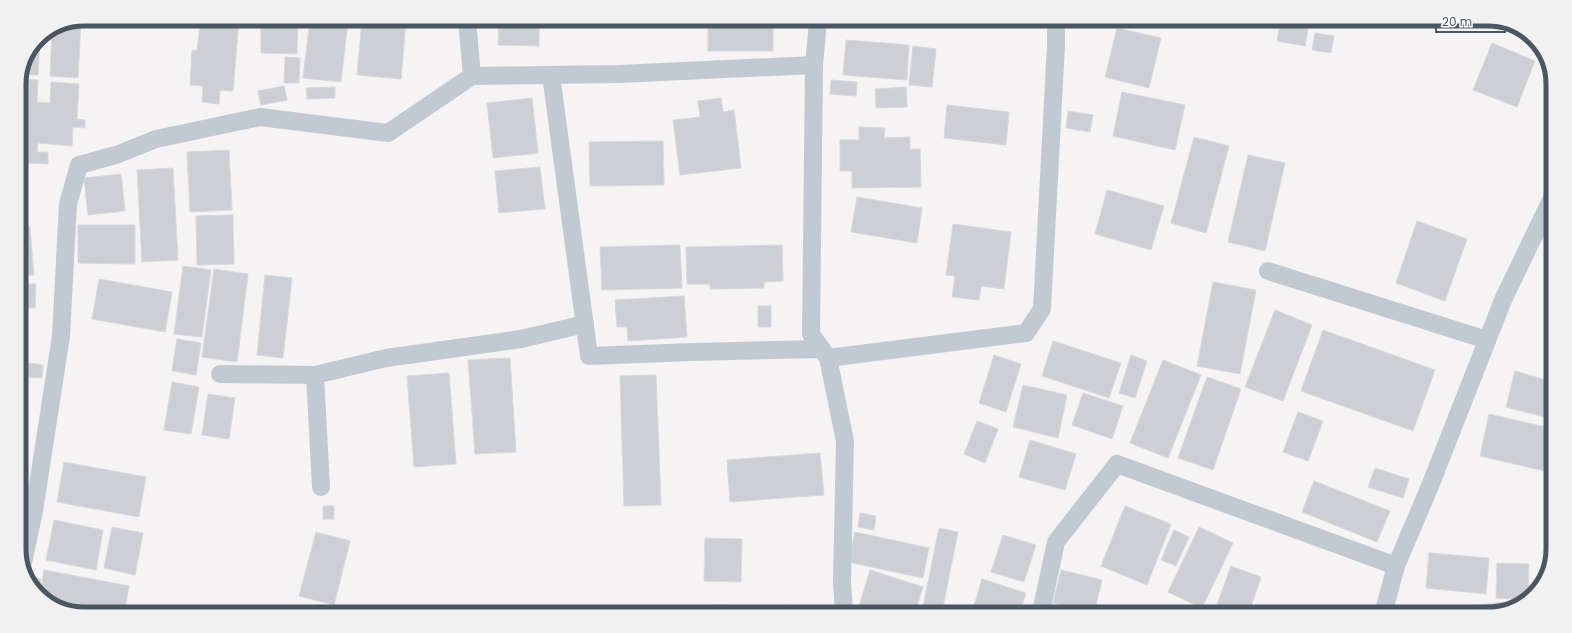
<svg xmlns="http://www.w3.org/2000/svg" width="1572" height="633" font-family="Poppins,sans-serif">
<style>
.building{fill:#cdcfd5;stroke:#d7d9de}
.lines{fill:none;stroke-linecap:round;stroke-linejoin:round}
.street{stroke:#c1cad2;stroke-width:18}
.rim{fill:none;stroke:#4a5661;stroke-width:5}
</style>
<rect width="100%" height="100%" fill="#f5f3f3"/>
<g class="building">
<path d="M216,19L239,20L233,91L220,90L219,104L202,102L203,86L190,85L192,50L197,51L200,23L215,25Z"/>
<path d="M81,20L78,78L50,76L52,32Z"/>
<path d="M261,20H298L297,54L261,53Z"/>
<path d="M310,20H348L341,82L303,78Z"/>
<path d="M362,20H406L401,79L357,75Z"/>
<path d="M499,20L539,21V46L498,45Z"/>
<rect x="708" y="21" width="65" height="30"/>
<path d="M1280,23H1309L1305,46L1277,41Z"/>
<path d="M1485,24H1510L1509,30Z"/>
<path d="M1117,28L1161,38L1149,88L1105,77Z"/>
<path d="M1315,33L1334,36L1331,53L1312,50Z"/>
<path d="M40,37L38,75L22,74L38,38Z"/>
<path d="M846,40L909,45L907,80L843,75Z"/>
<path d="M1492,43L1535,61L1517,107L1473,90Z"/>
<path d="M913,46L936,49L932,87L909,85Z"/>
<path d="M285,57L300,58L299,83H284Z"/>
<path d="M20,79L38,80L37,102L50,103L51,82L79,84L77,119L85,120V128L73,127L72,146L38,143L37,152H48V164L23,163L25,141H19Z"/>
<path d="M831,80L857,82L856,96L830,94Z"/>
<path d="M284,86L287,100L261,105L258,91Z"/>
<path d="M335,87V98L307,99L306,88Z"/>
<path d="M906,87L907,107L876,108L875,89Z"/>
<path d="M1122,92L1185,105L1175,150L1113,136Z"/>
<path d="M532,98L538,153L493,158L487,103Z"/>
<path d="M721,98L723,112L734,110L741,168L680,175L673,120L700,117L698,101Z"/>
<path d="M947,105L1009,112L1006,145L944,138Z"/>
<path d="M1068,111L1093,115L1090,132L1066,128Z"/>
<path d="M859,127L885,128L884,138L910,137V149H920L921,187L852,188V171H840V140H859Z"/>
<path d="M1194,137L1229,146L1206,233L1171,223Z"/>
<path d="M663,141L664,185L590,186L589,142Z"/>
<path d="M229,150L232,210L190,212L187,152Z"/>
<path d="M1248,155L1285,163L1265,251L1228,242Z"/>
<path d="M540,167L545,209L499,213L495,171Z"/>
<path d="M173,168L178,260L142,262L137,170Z"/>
<path d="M121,174L125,211L88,215L84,178Z"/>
<path d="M1107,190L1164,206L1151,250L1095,234Z"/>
<path d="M857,197L922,208L917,243L851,232Z"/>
<path d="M233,215L234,264L197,265L196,216Z"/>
<path d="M1417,221L1467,239L1445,301L1396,283Z"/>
<path d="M953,224L1011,232L1004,289L981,286L979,300L952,297L955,276L946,275Z"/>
<path d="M78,225H135V264L78,263Z"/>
<path d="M19,227H30L34,275L19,276Z"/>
<path d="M680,245L682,288L602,290L600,247Z"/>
<path d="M782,245L783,281L764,282V288L710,289V284H687L686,247Z"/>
<path d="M183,266L211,270L202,337L174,334Z"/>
<path d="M214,269L248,274L237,362L202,357Z"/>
<path d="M265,275L292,278L283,358L257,355Z"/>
<path d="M99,279L172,292L165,332L92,319Z"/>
<path d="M1213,282L1256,290L1240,374L1197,366Z"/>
<path d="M19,284H36L35,308H19Z"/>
<path d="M684,296L687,337L628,341L627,327H617L615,300Z"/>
<rect x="758" y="306" width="13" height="21"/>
<path d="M1275,310L1312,325L1283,401L1245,387Z"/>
<path d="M1323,330L1435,370L1413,431L1301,391Z"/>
<path d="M177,339L201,343L196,375L172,371Z"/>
<path d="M1053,341L1121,363L1109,398L1042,376Z"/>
<path d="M994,355L1021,364L1006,412L979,403Z"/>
<path d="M1131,355L1147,361L1135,398L1119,393Z"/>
<path d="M510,358L516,452L475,454L468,360Z"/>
<path d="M1163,360L1201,375L1168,458L1130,443Z"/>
<path d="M29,363L43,365L42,378L27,377Z"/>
<path d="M1515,371L1550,381V398L1544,417L1506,407Z"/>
<path d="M449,373L456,464L414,467L407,376Z"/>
<path d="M656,375L661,505L624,506L620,376Z"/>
<path d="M1207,377L1241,389L1213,470L1178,458Z"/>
<path d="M172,382L199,387L191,434L164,430Z"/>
<path d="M1023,385L1067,395L1058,438L1013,427Z"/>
<path d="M1083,393L1123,406L1112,439L1072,425Z"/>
<path d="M208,394L235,398L229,439L202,435Z"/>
<path d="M1298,412L1323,421L1308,461L1283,452Z"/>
<path d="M1489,414L1550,428L1549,472L1480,456Z"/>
<path d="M977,421L998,429L985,463L964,454Z"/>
<path d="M1030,440L1076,454L1065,490L1019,477Z"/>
<path d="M820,453L824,495L730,502L727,460Z"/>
<path d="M64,462L146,477L139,517L57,502Z"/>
<path d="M1375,468L1409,479L1403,498L1368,487Z"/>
<path d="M1314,481L1390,511L1377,542L1302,512Z"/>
<rect x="323" y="506" width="11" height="13"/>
<path d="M1125,506L1171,524L1147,585L1101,566Z"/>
<path d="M860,513L876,516L874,530L858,527Z"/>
<path d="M54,520L103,530L96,570L46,560Z"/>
<path d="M112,527L143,533L135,575L104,568Z"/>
<path d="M1199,527L1233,543L1202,608L1168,592Z"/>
<path d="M939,528L958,532L942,612H922Z"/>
<path d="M1174,530L1189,537L1176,566L1161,560Z"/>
<path d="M316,532L350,541L334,605L299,596Z"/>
<path d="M855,532L929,548L923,578L848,562Z"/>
<path d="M1003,535L1036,545L1024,582L991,572Z"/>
<path d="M705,538L742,539L741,582L704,581Z"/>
<path d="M1429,553L1489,558L1486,594L1426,588Z"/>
<path d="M1543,559L1548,560V574L1539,585H1538Z"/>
<path d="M1497,563L1529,564L1528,598L1527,600L1496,598Z"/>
<path d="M1231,566L1261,577L1249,613H1214Z"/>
<path d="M44,570L129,586L125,609H59L40,594Z"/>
<path d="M870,570L923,587L915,612H880L859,606Z"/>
<path d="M1061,570L1102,580L1094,613L1053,603Z"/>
<path d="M28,577L41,579L39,593L32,588Z"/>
<path d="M982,579L1026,593L1020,612H972Z"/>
<path d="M1505,602L1506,609L1488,614H1419V611Z"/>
<path d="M710,605H729V610L742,611H710Z"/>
<path d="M786,605L807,607V612H757V608L785,611Z"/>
</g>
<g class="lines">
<g class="street">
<path d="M467,20L472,76"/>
<path d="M818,22L814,65L811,334L828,358L845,441L842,582L844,612"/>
<path d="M551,75L589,356L692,352L821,349"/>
<path d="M1268,271L1487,340"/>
<path d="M828,358L1026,333L1042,309L1056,45V22"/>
<path d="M220,374L315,375L386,358L521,339L585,324"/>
<path d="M315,375L321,487"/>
<path d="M23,563L34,511L61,336L68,204L79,165L116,155L156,139L260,117L388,133L472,76L619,74L814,65"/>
<path d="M1041,612L1056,542L1117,464L1396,566"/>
<path d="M1383,614L1396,566L1430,486L1503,300L1552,198"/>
</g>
</g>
<path d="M0 0H1572V633H0ZM84 26H1488A58 58 0 0 1 1546 84V549A58 58 0 0 1 1488 607H84A58 58 0 0 1 26 549V84A58 58 0 0 1 84 26Z" fill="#f1f1f2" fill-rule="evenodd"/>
<path class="rim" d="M84 26H1488A58 58 0 0 1 1546 84V549A58 58 0 0 1 1488 607H84A58 58 0 0 1 26 549V84A58 58 0 0 1 84 26Z"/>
<path d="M1436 26v6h69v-6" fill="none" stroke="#4a5661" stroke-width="2"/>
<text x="1442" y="26" font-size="12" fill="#4a5661" stroke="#ffffff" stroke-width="3" paint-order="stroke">20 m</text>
</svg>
